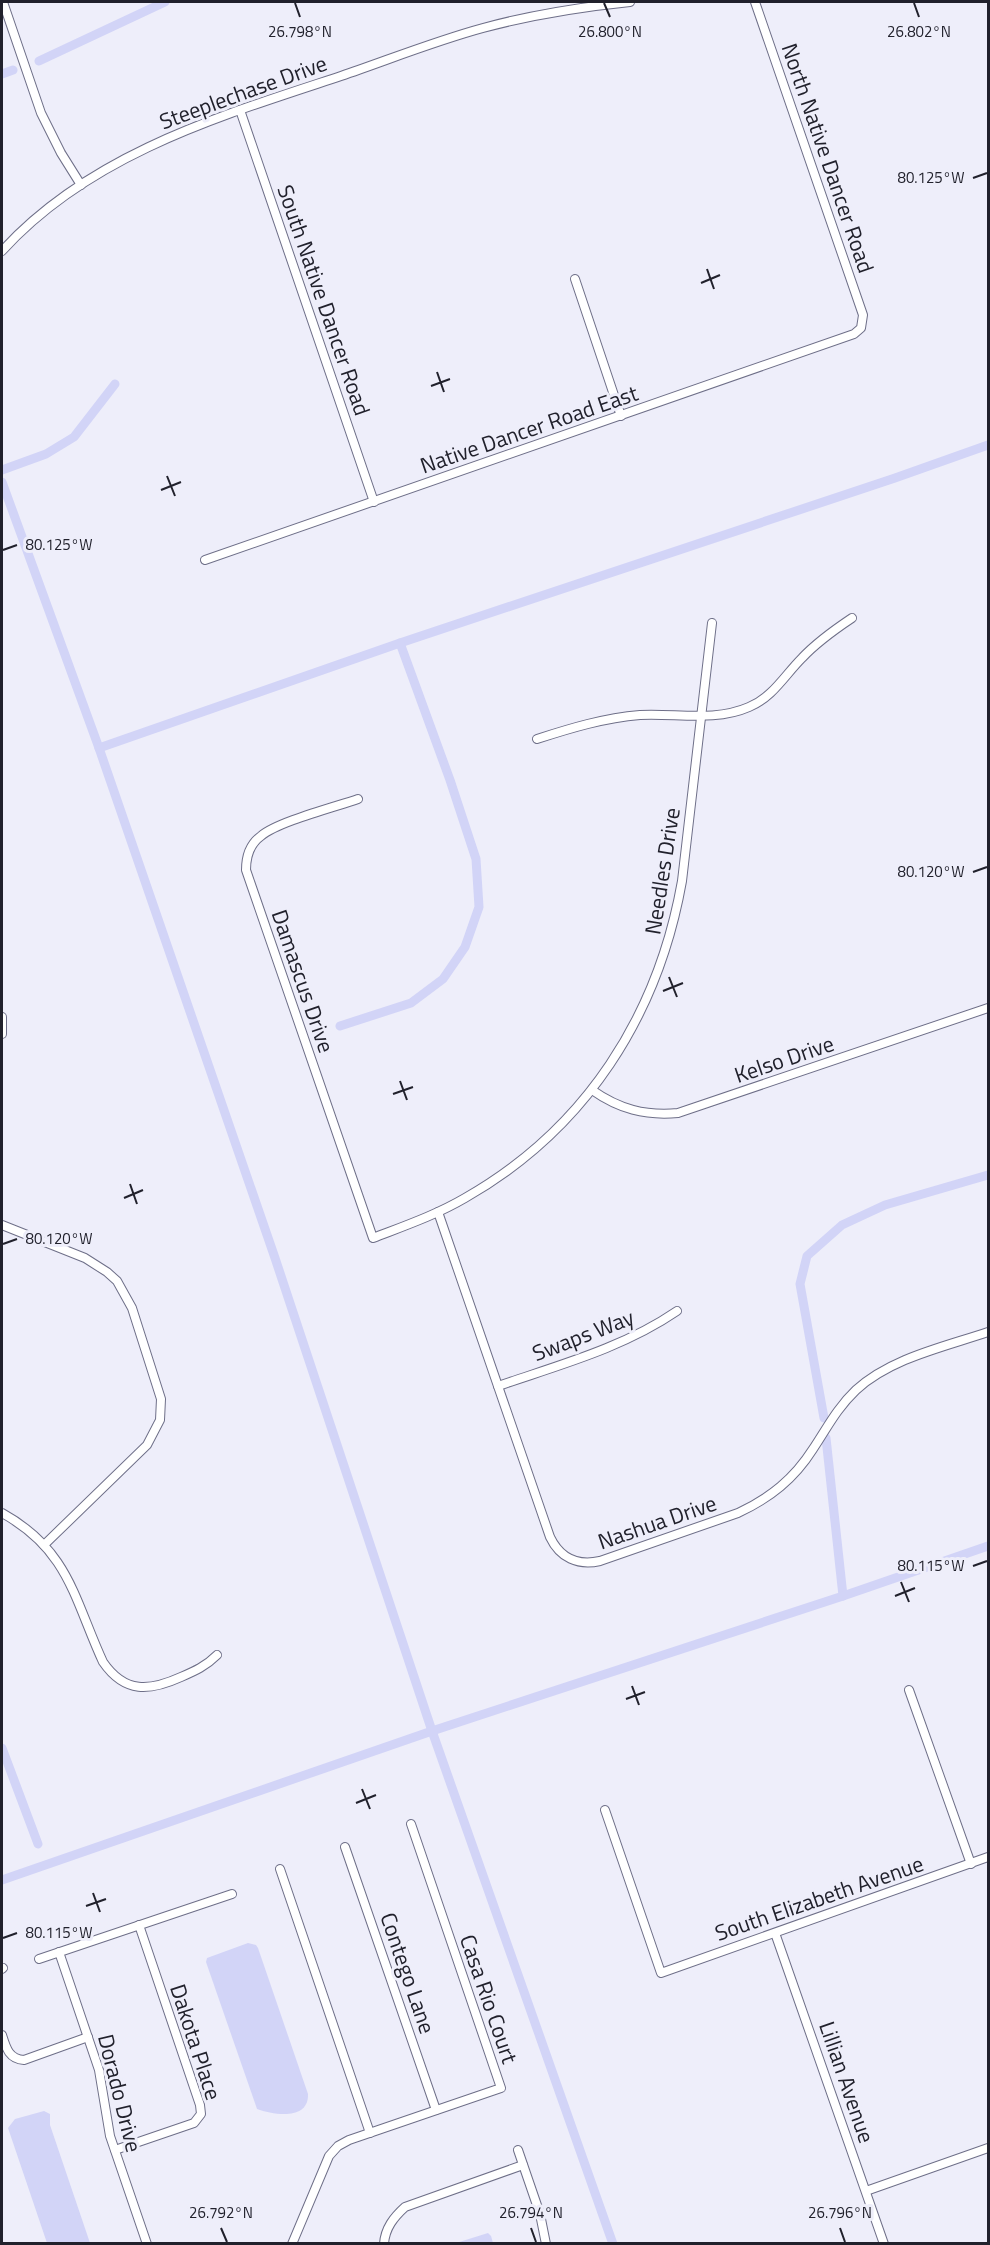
<svg xmlns="http://www.w3.org/2000/svg" width="990" height="2245" font-family="'Titillium Web',sans-serif">
<style>
.water{fill:#d2d4f7}
.lines{fill:none;stroke-linecap:round;stroke-linejoin:round}
.canal{stroke:#d2d4f7;stroke-width:9}
.minor-casing{stroke:#6e6f88;stroke-width:10}
.minor{stroke:#fff;stroke-width:8}
.ticks{fill:none;stroke:#21212c;stroke-width:2}
.labels{text-anchor:middle;dominant-baseline:central;stroke-width:6;stroke-linejoin:round;paint-order:stroke}
.street-label{font-size:22px;fill:#21212c;stroke:#eeeefa}
.ticks-label{font-size:15px;text-anchor:middle;fill:#21212c;stroke:#eeeefa;stroke-width:6;stroke-linejoin:round;paint-order:stroke}
</style>
<rect width="100%" height="100%" fill="#eeeefa"/>
<g class="water">
<path d="M248,1943L256,1945L258,1948L308,2094C309,2121 274,2115 257,2109L206,1962L207,1958Z"/>
<path d="M44,2111L50,2114V2125L90,2243H47L8,2128L15,2119Z"/>
<path d="M488,2233L491,2236L493,2243H456Z"/>
</g>
<g class="lines">
<g class="canal">
<path d="M39,61L165,2"/>
<path d="M2,74L13,70"/>
<path d="M2,470L46,454L74,437L115,384"/>
<path d="M2,482L99,748L275,1258L432,1731L613,2244"/>
<path d="M99,748L400,643L895,478L988,445"/>
<path d="M340,1026L411,1003L443,979L465,947L479,907L476,859L450,780L400,643"/>
<path d="M824,1418L800,1284L807,1256L842,1225L885,1205L988,1175"/>
<path d="M826,1438L843,1596"/>
<path d="M2,1748L38,1844"/>
<path d="M2,1880L432,1731L843,1596L988,1546"/>
</g>
<defs>
<g id="minor">
<path d="M3,2L41,113L61,153L81,185"/>
<path d="M240,110L374,502"/>
<path d="M2,251C90,154 220,116 341,76C388,60 435,41 483,28C531,15 581,7 630,2"/>
<path d="M575,279L621,416"/>
<path d="M205,560L854,334L861,328L863,315L755,2"/>
<path d="M537,739C571,728 604,718 640,715C676,713 715,722 749,707C773,697 784,676 802,658C817,642 834,630 852,618"/>
<path d="M358,799C335,807 277,822 261,836C250,844 246,857 246,870L373,1238C404,1226 436,1215 465,1198C586,1129 658,1016 682,881L712,623"/>
<path d="M2,1017V1034"/>
<path d="M592,1090C619,1109 645,1116 678,1113L988,1008"/>
<path d="M438,1212L550,1537C560,1558 578,1566 600,1561L738,1513C770,1498 794,1479 813,1449C827,1428 837,1408 856,1390C891,1358 944,1347 988,1332"/>
<path d="M2,1225L85,1258L107,1272L117,1281L132,1308L161,1399L160,1420L147,1445L44,1545"/>
<path d="M498,1386C559,1365 623,1348 677,1311"/>
<path d="M2,1513C69,1550 74,1599 103,1662C125,1694 150,1691 181,1677C195,1671 206,1666 217,1655"/>
<path d="M909,1690L971,1864"/>
<path d="M605,1810L661,1973L988,1857"/>
<path d="M345,1847L436,2110"/>
<path d="M280,1869L370,2133"/>
<path d="M775,1933L884,2244"/>
<path d="M59,1952L99,2070L110,2136L147,2244"/>
<path d="M39,1959L232,1894"/>
<path d="M2,1969L3,1968"/>
<path d="M2,2035C6,2048 9,2059 24,2060L88,2037"/>
<path d="M115,2150L194,2123L201,2114L200,2105L139,1925"/>
<path d="M518,2150L540,2214L546,2244"/>
<path d="M866,2191L988,2148"/>
<path d="M292,2244L329,2156L338,2146L349,2140L501,2088L411,1824"/>
<path d="M384,2244C385,2228 394,2217 405,2207L523,2165"/>
</g>
</defs>
<use href="#minor" class="minor-casing"/>
<use href="#minor" class="minor"/>
</g>
<path class="ticks" d="M295,3L300,17M604,3L610,17M914,3L919,17M973,178L987,173M707,269L714,289M701,283L720,275M437,372L444,392M431,386L450,379M167,476L175,496M161,490L181,482M3,550L17,545M973,872L987,867M669,977L677,997M663,991L683,983M400,1081L407,1100M393,1094L413,1087M130,1184L137,1204M124,1198L143,1190M3,1244L17,1239M973,1566L987,1561M901,1582L909,1602M895,1596L915,1588M632,1686L639,1705M626,1699L645,1692M362,1789L370,1809M356,1803L376,1795M93,1893L100,1912M86,1906L106,1899M3,1938L17,1933M221,2228L227,2242M531,2228L536,2242M840,2228L845,2242"/>
<g class="labels">
<g class="street-label">
<text transform="translate(243 92) rotate(-20)">Steeplechase Drive</text>
<text transform="translate(828 158) rotate(71)">North Native Dancer Road</text>
<text transform="translate(324 300) rotate(71)">South Native Dancer Road</text>
<text transform="translate(529 429) rotate(-19)">Native Dancer Road East</text>
<text transform="translate(662 871) rotate(-81)">Needles Drive</text>
<text transform="translate(303 981) rotate(71)">Damascus Drive</text>
<text transform="translate(784 1059) rotate(-19)">Kelso Drive</text>
<text transform="translate(583 1335) rotate(-21)">Swaps Way</text>
<text transform="translate(657 1522) rotate(-19)">Nashua Drive</text>
<text transform="translate(819 1898) rotate(-19)">South Elizabeth Avenue</text>
<text transform="translate(408 1973) rotate(71)">Contego Lane</text>
<text transform="translate(489 1999) rotate(71)">Casa Rio Court</text>
<text transform="translate(196 2042) rotate(72)">Dakota Place</text>
<text transform="translate(847 2082) rotate(71)">Lillian Avenue</text>
<text transform="translate(120 2093) rotate(76)">Dorado Drive</text>
</g>
</g>
<g class="ticks-label">
<text x="919" y="37">26.802°N</text>
<text x="300" y="37">26.798°N</text>
<text x="610" y="37">26.800°N</text>
<text x="931" y="183">80.125°W</text>
<text x="59" y="550">80.125°W</text>
<text x="931" y="877">80.120°W</text>
<text x="59" y="1244">80.120°W</text>
<text x="931" y="1571">80.115°W</text>
<text x="59" y="1938">80.115°W</text>
<text x="221" y="2218">26.792°N</text>
<text x="531" y="2218">26.794°N</text>
<text x="840" y="2218">26.796°N</text>
</g>
<rect width="990" height="2245" fill="none" stroke="#21212c" stroke-width="6"/>
</svg>
